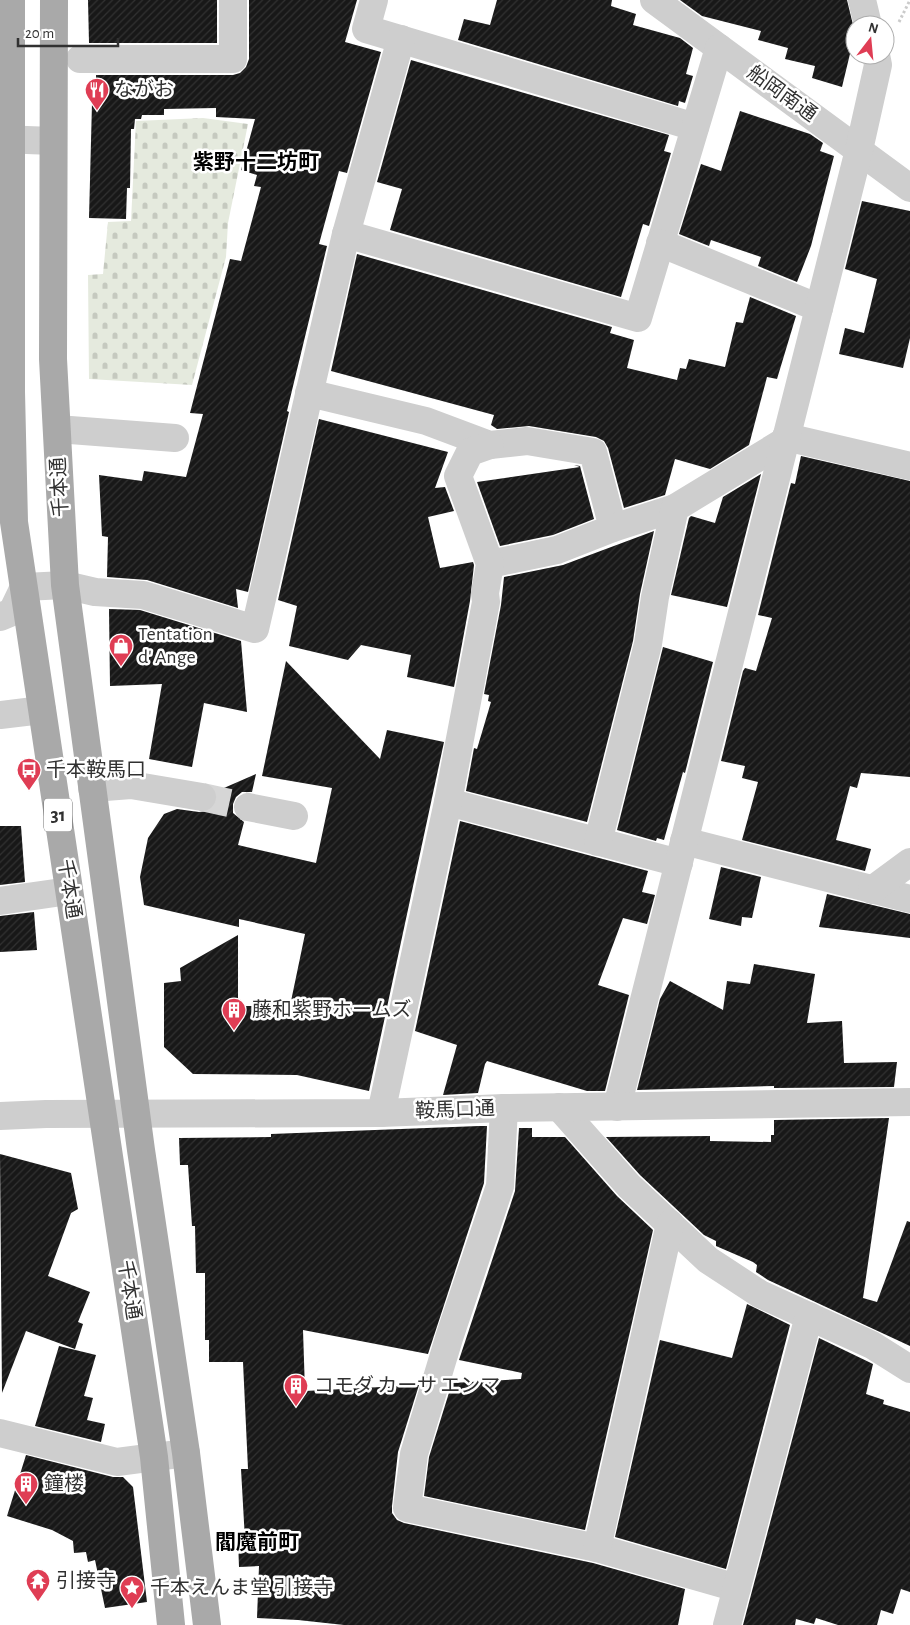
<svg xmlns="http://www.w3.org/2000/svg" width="910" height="1625" font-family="'Alegreya Sans','Noto Sans JP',sans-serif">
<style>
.cemetery{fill:url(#cemetery-stones)}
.building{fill:url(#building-hatch)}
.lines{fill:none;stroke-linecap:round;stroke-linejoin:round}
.minor-tunnel{stroke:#d6d6d6;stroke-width:28;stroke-dasharray:28 14;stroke-linecap:butt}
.path{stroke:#cbcbcb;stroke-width:3;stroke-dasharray:2.5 2.5;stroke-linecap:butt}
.minor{stroke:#cecece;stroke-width:28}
.major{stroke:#a9a9a9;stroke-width:28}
.labels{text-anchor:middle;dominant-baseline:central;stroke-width:5;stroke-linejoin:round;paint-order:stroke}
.shield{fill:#fff;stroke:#6f6f6f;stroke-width:1}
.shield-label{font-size:19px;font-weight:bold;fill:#313131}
.poi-label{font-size:20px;fill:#313131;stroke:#fff;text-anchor:start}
.street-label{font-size:20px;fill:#313131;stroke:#fff}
.neighbourhood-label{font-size:21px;font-weight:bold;fill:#000;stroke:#fff}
</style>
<defs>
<pattern id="cemetery-stones" width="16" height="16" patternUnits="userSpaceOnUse" patternTransform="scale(1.25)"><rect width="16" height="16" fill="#e5eade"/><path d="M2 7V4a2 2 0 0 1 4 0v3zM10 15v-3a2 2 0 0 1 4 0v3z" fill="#c5c9bf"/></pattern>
<pattern id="building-hatch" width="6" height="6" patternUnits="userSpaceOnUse" patternTransform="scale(1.25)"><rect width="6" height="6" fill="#181818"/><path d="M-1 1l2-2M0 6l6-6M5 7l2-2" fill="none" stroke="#313131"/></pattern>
</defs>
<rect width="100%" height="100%" fill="#fff"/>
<path class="cemetery" d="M203,118L248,124L228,223L226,257L192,385L89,379L88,275L103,274L108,222L131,221L136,121Z"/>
<g class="building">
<path d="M88,0H217V43H89Z"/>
<path d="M249,0H357L345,42L381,52L347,173L339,171L319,244L327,246L287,411L289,412L248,592L236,589L238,608L147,580L107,577L108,537L102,536L99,475L142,481L144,471L186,477L203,414L190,413L230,259L241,261L261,187L254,186L257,175L241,170L255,119L216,117V108L164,109V115H142L141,119H135L134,129H131L130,188H127L126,219L89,218L92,103H96V75H233L240,73L246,67L249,59Z"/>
<path d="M497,0H612L611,6L636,14L633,25L680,38L693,48L686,74L693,76L685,103L679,101L678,106L458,40L464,19L490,25Z"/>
<path d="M680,0H847L855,33L842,87L812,78L815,66L785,59L788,48L758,40L761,31L702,16Z"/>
<path d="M411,60L669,135L664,151L671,153L649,226L643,224L621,297L390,230L402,189L377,182Z"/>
<path d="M740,111L810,134L823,143L820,151L834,156L811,246L797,282L758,266L761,257L711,240L709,246L679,234L701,164L721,171Z"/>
<path d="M862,201L910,211V338L903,368L839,354L845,328L864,333L877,279L845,269Z"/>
<path d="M357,254L612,327L610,333L634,340L627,368L677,380L680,368L686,369L689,359L725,367L736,322L743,323L750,297L796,316L777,379L767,377L749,445L710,469L675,459L665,495L624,508L608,448L604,441L596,437L529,426L497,429L491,425L494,415L331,371Z"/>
<path d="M319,419L448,452L435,488L445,487L454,511L428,517L440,568L473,562L474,565L470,601L454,687L407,677L411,655L361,645L348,660L289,646L297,606L278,600Z"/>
<path d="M801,456L910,481V777L861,773L857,788L850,786L836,840L871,849L865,871L742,840L758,782L742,778L745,766L721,761L743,671L745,668L756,671L772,618L758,615L791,483L795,484Z"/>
<path d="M574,465L580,466L594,519L553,535L500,546L477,482L580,467Z"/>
<path d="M761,474L727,607L671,595L689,518L691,516L715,523L723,497Z"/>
<path d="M654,531L640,594L633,641L587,822L466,791L474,748L477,749L491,702L488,701L489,695L484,694L501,605L504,577L563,565Z"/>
<path d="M109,609L140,610L241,641L247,712L204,703L192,767L149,759L162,684L110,686Z"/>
<path d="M663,647L713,662L685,773L683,772L664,840L657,838L656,841L617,830Z"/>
<path d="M286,661L380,759L387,730L444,742L369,1091L297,1075L193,1074L164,1047V983L181,981L180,968L238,935V1006H290L305,934L239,919V927L144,905L140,877L148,838L164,814L177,809L199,812L208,811L214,807L217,800V791L256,774L252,792H242L236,797L233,804V813L244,822L238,845L316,863L332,788L262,776Z"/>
<path d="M460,821L648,871L642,892L655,895L647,924L623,918L598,985L629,995L605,1091H587L487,1061L485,1064L478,1093L443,1095L457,1045L415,1031Z"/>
<path d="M0,826H21L25,882L0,885Z"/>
<path d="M721,867L761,877L752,918L742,917L741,926L709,919Z"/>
<path d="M827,894L910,914V938L819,927Z"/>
<path d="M34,912L37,950L0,952V916Z"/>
<path d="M754,964L815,974L807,1023L842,1021L844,1063L897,1062L894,1087L774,1088V1086L637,1090L660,999L670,981L723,1010L727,981L750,984Z"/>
<path d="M889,1118L863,1298L877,1302L907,1221L910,1222V1346L768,1280L756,1272L757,1265L753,1262L716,1246V1241L704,1235L640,1175L606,1137L710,1136V1141L771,1142V1135H774V1120Z"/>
<path d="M479,1126H487L484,1183L428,1354L303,1330L305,1391L419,1385L398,1452L392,1506V1513L397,1520L404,1523L593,1563L685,1589L678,1625H344L298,1620L257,1618L259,1566L239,1567L238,1540H245L241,1469H248L243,1362H209V1340H205V1273H196L195,1226H192L188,1165H180L179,1138L271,1137V1134Z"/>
<path d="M519,1128H532V1137H565L617,1196L653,1230L585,1530L424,1496L429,1457L452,1383L521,1379L522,1373L459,1360L515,1191Z"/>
<path d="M0,1154L71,1173L78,1209L71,1213L48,1276L90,1292L78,1322L83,1324L75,1349L26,1331L2,1393Z"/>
<path d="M747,1304L790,1325L726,1569L615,1537L660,1340L732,1358Z"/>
<path d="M819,1338L873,1364L866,1394L884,1400L883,1404L910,1412V1592L901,1589L893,1614L881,1610L877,1625H838L816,1618L814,1624L796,1619L795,1625H743Z"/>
<path d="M59,1346L96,1355L84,1396L93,1398L87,1420L105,1424L101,1442L35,1426Z"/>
<path d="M26,1455L113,1477H123L133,1487L147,1602L105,1608L95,1560L88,1562L86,1552L74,1553L73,1541L52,1530L7,1516Z"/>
</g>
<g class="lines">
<path class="minor-tunnel" d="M202,797L248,807"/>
<path class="path" d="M899,22L910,0"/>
<g class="minor">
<path d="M374,0L366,29L695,127"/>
<path d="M654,0L910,188"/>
<path d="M862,0L868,25"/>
<path d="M80,59H233V0"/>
<path d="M0,139L53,141"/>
<path d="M346,234L638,318L719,48"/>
<path d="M660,243L819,308"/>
<path d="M309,393L426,421L490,445L527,441L593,452L613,528L557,550L490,564"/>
<path d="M57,429L175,438"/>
<path d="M786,437L910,466"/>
<path d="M613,528L675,508"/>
<path d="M0,617L12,612L24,587L65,585L95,592L143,595L255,629L346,234L401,39"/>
<path d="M0,715L42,710"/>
<path d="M92,788L131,785L202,797"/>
<path d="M448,802L679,863"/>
<path d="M248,807L294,816"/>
<path d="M684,841L910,899"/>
<path d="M598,842L648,644L655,597L675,508L785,441"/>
<path d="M872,890L910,862"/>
<path d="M0,901L69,891"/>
<path d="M559,1107L629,1186L708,1260L760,1294L872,1345L910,1369"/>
<path d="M617,1107L859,150L878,65L876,55"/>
<path d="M504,1108L500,1186L450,1335L414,1454L407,1508L597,1548L737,1588"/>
<path d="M381,1113L448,802L486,602L485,593L490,564L458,476L470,452L490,445"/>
<path d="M0,1116L46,1114L381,1113L504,1108L910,1102"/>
<path d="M0,1433L117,1462L186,1453"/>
<path d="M597,1548L670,1224"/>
<path d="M727,1625L809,1316"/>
</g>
<g class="major">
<path d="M11,0V392L14,522L154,1457L171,1625"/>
<path d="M54,0L53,359L65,585L141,1150L186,1453L207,1625"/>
</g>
</g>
<defs>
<symbol id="restaurant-pin" viewBox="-11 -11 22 30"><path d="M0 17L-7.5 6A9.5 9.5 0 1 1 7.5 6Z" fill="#df3d54" stroke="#fff"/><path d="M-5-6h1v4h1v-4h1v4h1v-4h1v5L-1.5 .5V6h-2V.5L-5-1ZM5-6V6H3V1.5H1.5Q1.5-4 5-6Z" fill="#fff"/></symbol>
<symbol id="shop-pin" viewBox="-11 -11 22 30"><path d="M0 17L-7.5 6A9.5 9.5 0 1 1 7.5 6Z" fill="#df3d54" stroke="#fff"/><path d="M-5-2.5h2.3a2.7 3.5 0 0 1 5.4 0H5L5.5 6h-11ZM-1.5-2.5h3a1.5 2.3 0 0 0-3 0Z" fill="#fff"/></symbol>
<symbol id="bus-pin" viewBox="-11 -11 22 30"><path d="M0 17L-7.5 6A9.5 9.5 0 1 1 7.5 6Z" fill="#df3d54" stroke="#fff"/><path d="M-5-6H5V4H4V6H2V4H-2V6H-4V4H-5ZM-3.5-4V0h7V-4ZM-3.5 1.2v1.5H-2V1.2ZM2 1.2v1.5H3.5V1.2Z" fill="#fff"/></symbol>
<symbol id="building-pin" viewBox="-11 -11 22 30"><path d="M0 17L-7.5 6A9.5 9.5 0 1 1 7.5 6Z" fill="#df3d54" stroke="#fff"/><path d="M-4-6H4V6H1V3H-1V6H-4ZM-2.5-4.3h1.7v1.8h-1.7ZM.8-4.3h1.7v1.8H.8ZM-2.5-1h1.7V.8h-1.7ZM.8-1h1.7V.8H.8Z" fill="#fff"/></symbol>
<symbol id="temple-pin" viewBox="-11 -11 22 30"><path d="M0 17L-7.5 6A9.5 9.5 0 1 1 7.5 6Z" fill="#df3d54" stroke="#fff"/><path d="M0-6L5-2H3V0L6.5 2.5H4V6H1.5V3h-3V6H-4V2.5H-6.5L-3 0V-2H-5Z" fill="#fff"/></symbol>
<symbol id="sight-pin" viewBox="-11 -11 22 30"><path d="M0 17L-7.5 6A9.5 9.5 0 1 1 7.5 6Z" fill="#df3d54" stroke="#fff"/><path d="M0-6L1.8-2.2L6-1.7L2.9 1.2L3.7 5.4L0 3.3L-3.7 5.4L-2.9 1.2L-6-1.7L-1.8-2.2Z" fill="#fff"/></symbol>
</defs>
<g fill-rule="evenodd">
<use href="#restaurant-pin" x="83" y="76" width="28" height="38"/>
<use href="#shop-pin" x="107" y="632" width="28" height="38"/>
<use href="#bus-pin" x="15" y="756" width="28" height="38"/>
<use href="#building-pin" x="220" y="996" width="28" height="38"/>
<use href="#building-pin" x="282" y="1372" width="28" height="38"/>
<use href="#building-pin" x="12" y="1470" width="28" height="38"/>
<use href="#temple-pin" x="24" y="1567" width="28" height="38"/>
<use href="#sight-pin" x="118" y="1574" width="28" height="38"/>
</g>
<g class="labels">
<rect class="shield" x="44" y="798.5" width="28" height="33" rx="4"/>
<g class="shield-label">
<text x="58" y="815">31</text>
</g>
<g class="poi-label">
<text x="114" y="90">ながお</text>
<text x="138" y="634">Tentation<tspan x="138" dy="23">d' Ange</tspan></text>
<text x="46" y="770">千本鞍馬口</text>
<text x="252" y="1010">藤和紫野ホームズ</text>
<text x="314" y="1386">コモダ カーサ エンマ</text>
<text x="44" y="1484">鐘楼</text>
<text x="56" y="1581">引接寺</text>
<text x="150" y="1588">千本えんま堂 引接寺</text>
</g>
<g class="street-label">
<text transform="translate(782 94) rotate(36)">船岡南通</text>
<text transform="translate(60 487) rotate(-93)">千本通</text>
<text transform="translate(69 889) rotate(81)">千本通</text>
<text transform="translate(455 1110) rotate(-2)">鞍馬口通</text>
<text transform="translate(129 1290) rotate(81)">千本通</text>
</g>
<g class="neighbourhood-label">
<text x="256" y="162">紫野十二坊町</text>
<text x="257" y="1542">閻魔前町</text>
</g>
</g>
<g transform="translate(870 40) rotate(16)"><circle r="24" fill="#ffffff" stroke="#adadad"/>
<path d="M0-4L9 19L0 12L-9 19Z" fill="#df3d54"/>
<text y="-8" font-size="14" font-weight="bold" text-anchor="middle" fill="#313131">N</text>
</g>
<path d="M18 38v8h100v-8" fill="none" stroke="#313131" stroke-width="2.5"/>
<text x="25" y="38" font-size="15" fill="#313131" stroke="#ffffff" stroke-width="4" paint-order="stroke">20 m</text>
</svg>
